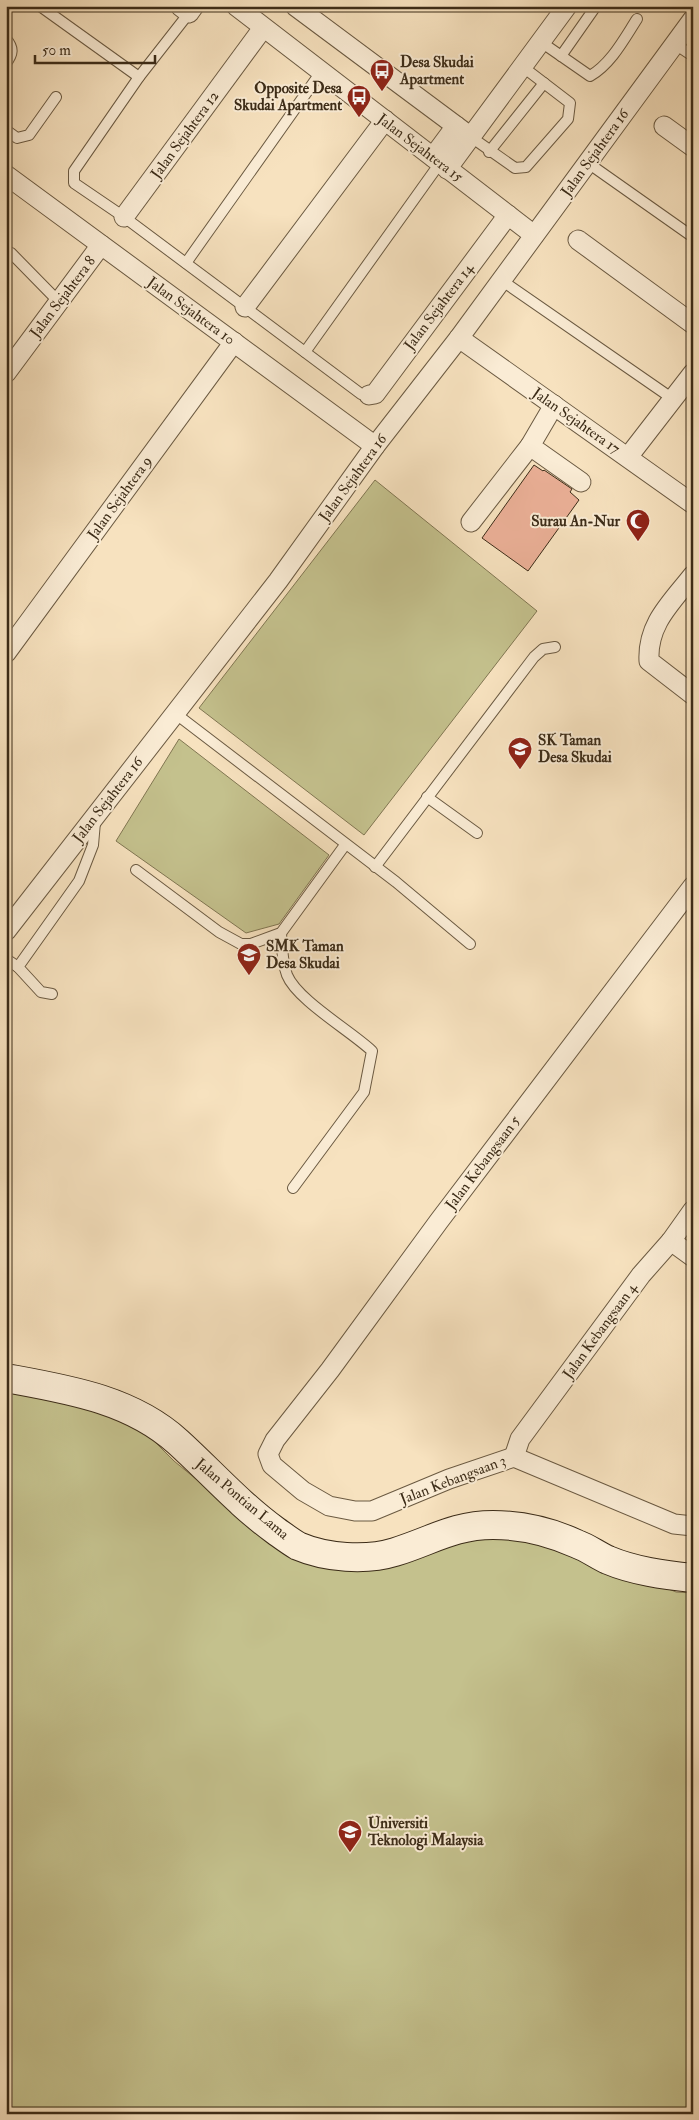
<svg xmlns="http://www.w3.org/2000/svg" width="699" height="2120" font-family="'IM FELL Double Pica',serif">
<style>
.green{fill:#c4c18d;stroke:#807652}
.building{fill:#eaaf96;stroke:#3c2c18}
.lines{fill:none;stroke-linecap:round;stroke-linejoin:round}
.lane-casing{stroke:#6b5a42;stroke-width:12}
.street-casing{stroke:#6b5a42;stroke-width:21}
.secondary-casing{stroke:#3c2c18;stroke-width:30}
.lane{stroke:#faecd5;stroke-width:10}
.street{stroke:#faecd5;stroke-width:19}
.secondary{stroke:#faecd5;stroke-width:28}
.labels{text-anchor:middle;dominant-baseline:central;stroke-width:4;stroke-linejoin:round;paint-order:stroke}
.poi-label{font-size:15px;font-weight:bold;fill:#3c2c18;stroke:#faecd5;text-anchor:start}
.street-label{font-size:15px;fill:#3c2c18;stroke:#faecd5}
</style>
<rect width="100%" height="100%" fill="#f7e2bf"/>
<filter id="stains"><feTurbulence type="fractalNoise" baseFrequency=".004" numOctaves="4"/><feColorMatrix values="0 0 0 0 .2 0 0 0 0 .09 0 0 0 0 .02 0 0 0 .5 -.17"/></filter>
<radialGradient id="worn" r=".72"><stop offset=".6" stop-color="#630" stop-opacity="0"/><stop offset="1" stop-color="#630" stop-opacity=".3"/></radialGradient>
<g class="green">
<path d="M375,480L537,611L364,835L199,708Z"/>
<path d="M179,739L329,855L279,924L246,933L116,841Z"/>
<path d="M6,1384L74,1397L148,1435L174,1461L279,1547L464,1541L518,1532L605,1563L676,1592L693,1593V2114H6Z"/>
</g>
<path class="building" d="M534,465L543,471L544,470L572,489L570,492L579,500L528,571L482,538Z"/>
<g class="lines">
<defs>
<g id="lane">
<path d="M40,6L139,77L74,171V183L124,217L361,394L369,395"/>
<path d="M6,39C14,48 13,54 6,63"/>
<path d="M541,42L590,76C611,64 624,39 637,19"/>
<path d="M675,44L693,56"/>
<path d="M561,56L596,6"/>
<path d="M139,77L189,13"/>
<path d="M6,130L17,138L29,135L56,97"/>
<path d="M471,137L515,168L526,167L568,119L570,103L523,67"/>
<path d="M489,152L544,83"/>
<path d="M588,163L693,237"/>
<path d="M6,251L11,253L59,302"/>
<path d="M186,263L321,72"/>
<path d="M501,280L673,399"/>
<path d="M305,352L440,163"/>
<path d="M176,714L396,882L470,944"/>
<path d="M427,797L477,833"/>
<path d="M375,867L534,657L543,649L555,647"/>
<path d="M136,870L219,932L241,944H251L281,933L345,845"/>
<path d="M281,933C282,947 282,962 287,975C297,1000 351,1031 372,1051L364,1092L293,1188"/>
<path d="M6,959L18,967"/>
<path d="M52,994L41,992L18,967L79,881L93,845L95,822"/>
</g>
<g id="street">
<path d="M180,6L189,13L194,6"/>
<path d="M236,6L534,235"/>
<path d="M295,6L471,137"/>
<path d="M664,126L693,147"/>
<path d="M433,157L456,126"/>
<path d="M447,169L567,6"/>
<path d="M6,175L375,446"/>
<path d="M124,217L263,28"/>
<path d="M578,240L693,324"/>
<path d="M245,307L385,120"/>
<path d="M459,338L693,504"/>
<path d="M6,373L101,245"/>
<path d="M369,395L375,394L508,215"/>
<path d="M554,405L530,446L581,482"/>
<path d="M628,457L693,373"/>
<path d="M471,522L530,446"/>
<path d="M693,575C671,603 647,624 649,661L693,695"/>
<path d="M6,653L234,342"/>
<path d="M693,886L439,1221L330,1370L275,1440L268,1454L272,1465L303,1491L329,1506L355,1511H372L449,1479L514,1457L674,1524L693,1526"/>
<path d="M6,931L278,581L375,446L459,338L693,19"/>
<path d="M671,1241L693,1257"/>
<path d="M514,1457L520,1439L641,1275L671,1241L693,1210"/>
</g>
<path id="secondary" d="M6,1378C66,1389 131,1399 178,1442C211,1472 240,1505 276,1531C283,1536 291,1542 298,1546C326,1558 366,1561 395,1552C431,1541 454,1525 493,1525C522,1525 551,1532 577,1544C588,1548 597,1555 608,1560C634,1571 664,1575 693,1578"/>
</defs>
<use href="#lane" class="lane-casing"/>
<use href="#street" class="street-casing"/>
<use href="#secondary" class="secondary-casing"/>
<use href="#lane" class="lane"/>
<use href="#street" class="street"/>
<use href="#secondary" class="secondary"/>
</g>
<defs>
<symbol id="bus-pin" viewBox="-11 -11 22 30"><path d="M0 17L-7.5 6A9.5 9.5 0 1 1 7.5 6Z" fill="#8f2418" stroke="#faecd5"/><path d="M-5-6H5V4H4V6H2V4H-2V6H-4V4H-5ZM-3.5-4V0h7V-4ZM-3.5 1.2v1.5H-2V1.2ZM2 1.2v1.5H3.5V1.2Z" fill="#fff"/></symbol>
<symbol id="mosque-pin" viewBox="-11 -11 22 30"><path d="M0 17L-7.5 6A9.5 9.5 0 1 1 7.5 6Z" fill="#8f2418" stroke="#faecd5"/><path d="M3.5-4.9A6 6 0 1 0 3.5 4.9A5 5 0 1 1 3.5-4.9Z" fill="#fff"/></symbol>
<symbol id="school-pin" viewBox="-11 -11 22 30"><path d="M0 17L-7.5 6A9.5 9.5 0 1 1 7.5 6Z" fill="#8f2418" stroke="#faecd5"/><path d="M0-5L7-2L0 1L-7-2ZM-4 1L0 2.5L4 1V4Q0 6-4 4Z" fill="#fff"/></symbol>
<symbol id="university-pin" viewBox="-11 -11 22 30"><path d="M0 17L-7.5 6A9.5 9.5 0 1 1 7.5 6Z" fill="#8f2418" stroke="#faecd5"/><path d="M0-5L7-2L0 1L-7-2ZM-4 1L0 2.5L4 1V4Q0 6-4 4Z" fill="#fff"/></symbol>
</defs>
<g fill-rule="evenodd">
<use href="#bus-pin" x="368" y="57" width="28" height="38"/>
<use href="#bus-pin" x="345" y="83" width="28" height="38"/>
<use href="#mosque-pin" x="624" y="507" width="28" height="38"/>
<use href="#school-pin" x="506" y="735" width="28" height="38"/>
<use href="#school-pin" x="235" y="941" width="28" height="38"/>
<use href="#university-pin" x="336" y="1818" width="28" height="38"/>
</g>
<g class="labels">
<g class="poi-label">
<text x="400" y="62">Desa Skudai<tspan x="400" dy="17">Apartment</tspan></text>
<text x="342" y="88" text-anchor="end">Opposite Desa<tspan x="342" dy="17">Skudai Apartment</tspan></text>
<text x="620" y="521" text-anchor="end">Surau An-Nur</text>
<text x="538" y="740">SK Taman<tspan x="538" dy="17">Desa Skudai</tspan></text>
<text x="266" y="946">SMK Taman<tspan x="266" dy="17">Desa Skudai</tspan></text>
<text x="368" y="1823">Universiti<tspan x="368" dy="17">Teknologi Malaysia</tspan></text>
</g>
<g class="street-label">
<text transform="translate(185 135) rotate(-54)">Jalan Sejahtera 12</text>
<text transform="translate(420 148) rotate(37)">Jalan Sejahtera 15</text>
<text transform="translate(595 153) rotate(-54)">Jalan Sejahtera 16</text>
<text transform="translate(63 297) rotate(-53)">Jalan Sejahtera 8</text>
<text transform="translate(439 307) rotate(-53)">Jalan Sejahtera 14</text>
<text transform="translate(191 311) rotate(36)">Jalan Sejahtera 10</text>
<text transform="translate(576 421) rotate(35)">Jalan Sejahtera 17</text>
<text transform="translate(353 478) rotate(-54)">Jalan Sejahtera 16</text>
<text transform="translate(120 498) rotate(-54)">Jalan Sejahtera 9</text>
<text transform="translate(108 800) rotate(-52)">Jalan Sejahtera 16</text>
<text transform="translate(483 1163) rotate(-53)">Jalan Kebangsaan 5</text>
<text transform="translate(600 1331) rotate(-54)">Jalan Kebangsaan 4</text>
<text transform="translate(453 1480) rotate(-21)">Jalan Kebangsaan 3</text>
<text transform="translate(242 1499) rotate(40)">Jalan Pontian Lama</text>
</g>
</g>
<rect width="699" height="2120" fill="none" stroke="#f7e2bf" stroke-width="25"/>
<rect x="8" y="8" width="684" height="2105" fill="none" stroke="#3c2c18" stroke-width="2.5"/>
<rect x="12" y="12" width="674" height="2095" fill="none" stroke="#3c2c18"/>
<path d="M35 55v8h120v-8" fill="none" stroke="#3c2c18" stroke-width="2.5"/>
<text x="42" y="55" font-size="15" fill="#3c2c18" stroke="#faecd5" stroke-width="4" paint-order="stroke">50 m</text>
<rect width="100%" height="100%" filter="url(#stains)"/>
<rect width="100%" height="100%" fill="url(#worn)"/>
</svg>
